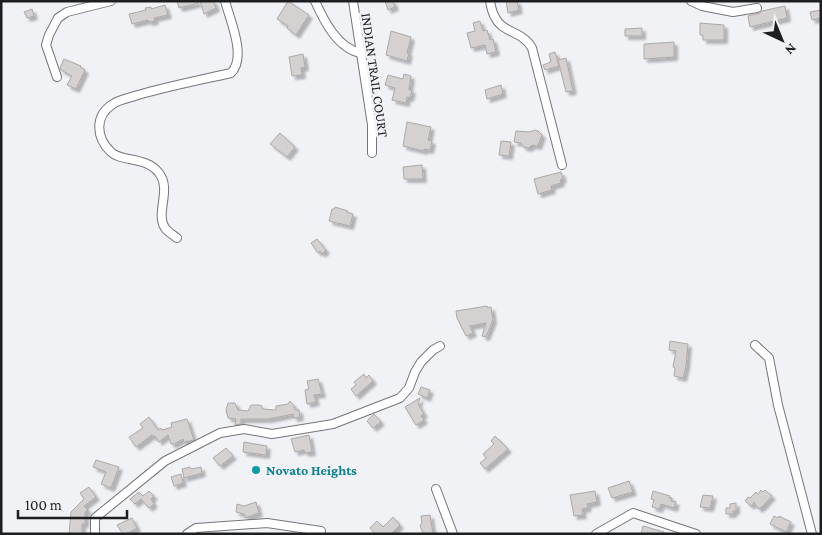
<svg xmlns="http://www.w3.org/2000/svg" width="822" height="535" font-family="'Crimson Pro',serif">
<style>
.building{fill:#d6d1d1;stroke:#ada8a7;filter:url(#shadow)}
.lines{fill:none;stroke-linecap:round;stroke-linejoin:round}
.minor-casing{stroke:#75767a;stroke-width:10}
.minor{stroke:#fff;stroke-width:8}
.culture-dot{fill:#0f9aa8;stroke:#f0f2f6;stroke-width:2}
.labels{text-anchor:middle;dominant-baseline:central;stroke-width:5;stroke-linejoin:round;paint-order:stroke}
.street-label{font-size:14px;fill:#1d1e20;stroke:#f0f2f6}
.culture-label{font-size:14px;font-weight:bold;fill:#0d838f;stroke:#f0f2f6;text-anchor:start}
</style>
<defs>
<filter id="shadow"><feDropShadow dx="3.5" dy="3.5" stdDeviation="1" flood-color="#0004"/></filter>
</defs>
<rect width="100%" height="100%" fill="#f0f2f6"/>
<g class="building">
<path d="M177,1H199V3L179,8Z"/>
<path d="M200,1H214L216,8L204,14Z"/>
<path d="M288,1L309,15L296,35L287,28L288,26L277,19Z"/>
<path d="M385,1H393L395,7L388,10Z"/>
<path d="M506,1H517L519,10L508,13Z"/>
<path d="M165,5L168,15L154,18L155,21L149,22L148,20L132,24L129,14L146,10L145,8L151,7V9Z"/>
<path d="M785,6L787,18L750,27L748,16L760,13L762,11Z"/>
<path d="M32,9L34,16L27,18L24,12Z"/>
<path d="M821,10V18L812,20L810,12Z"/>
<path d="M480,21L483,31L487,30L490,40L493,39L496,52L487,54L485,45L471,48L467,33L475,31L473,23Z"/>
<path d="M700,23L724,25V40H703V35H700Z"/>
<path d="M642,28V36H625V29Z"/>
<path d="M391,31L411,37L407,53H409L407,61L386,55Z"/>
<path d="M674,42V57L644,59V44Z"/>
<path d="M555,52L559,66L545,70L543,65L551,62L549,54Z"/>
<path d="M303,54L305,67L301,68L302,75L292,76L289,57Z"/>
<path d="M566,58L573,91L566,92L558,60Z"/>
<path d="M64,59L81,66L80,67L85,70L76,89L67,85L72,76L61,70L60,68Z"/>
<path d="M404,74L411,76L409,90H412L410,98L407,97L406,103L392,100L395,88L385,85L388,75L403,79Z"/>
<path d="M501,85L503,94L487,99L485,90Z"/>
<path d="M407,122L431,127L428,140L432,141L430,150L424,149V151L403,146Z"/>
<path d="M535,130L538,131L542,135L538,146L532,145L529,148L523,147L521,143L514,142L516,131L529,132Z"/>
<path d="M280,133L295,147L287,157L270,144Z"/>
<path d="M501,141L511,142L509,156L499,155Z"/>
<path d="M422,165L423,179H404L403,167Z"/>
<path d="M561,172L563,179L560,180L561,183L551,186L552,190L538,194L534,179Z"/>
<path d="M335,207L348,211L347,212L353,214L350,226L329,221L332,209H334Z"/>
<path d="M317,239L326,250L322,254L320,251L318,253L311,243Z"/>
<path d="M487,306L488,308L491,307L493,320L486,337L482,336L486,323L470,326L473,333L466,336L457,318L456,311Z"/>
<path d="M670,341L688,344L686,366L683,378L674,376L675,368L673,367L676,351L669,350Z"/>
<path d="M364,374L366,378L369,375L373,381L356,396L351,389L356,385L354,382Z"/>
<path d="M318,379L322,394L314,395L316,402L307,404L305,390L309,389L307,381Z"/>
<path d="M421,387L430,390L427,398L418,394Z"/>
<path d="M420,398L418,404L424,414L421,416L424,420L416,425L405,407Z"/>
<path d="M290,401L294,406L295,410H299L300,417L294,418L293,414L269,419H241V424L235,425L236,419L228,418L226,410L228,403H235L238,410L248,411L251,405H259L262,406V409L276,410V406L288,404Z"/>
<path d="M374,414L381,422L373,428L367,421Z"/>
<path d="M149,417L158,430L161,428L162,430L172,427L171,423L187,419L194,440L184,442L183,439L174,444H171L168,435L159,442L155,436L153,437L152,435L136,447L129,437L143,428L140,424Z"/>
<path d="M309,435L312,452L305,453L304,450L295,452L291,439Z"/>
<path d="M495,436L508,449L485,469L480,463L486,458L483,454L494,444L491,441Z"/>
<path d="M244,442L267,446L266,455L243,452Z"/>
<path d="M226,448L233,456L220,466L213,458Z"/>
<path d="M96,460L119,467L111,488L101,484L106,472L93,467Z"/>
<path d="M190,467L191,469L201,467L202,473L184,478L182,469Z"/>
<path d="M181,474L183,483L174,486L171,477Z"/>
<path d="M629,481L633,492L612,498L608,488Z"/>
<path d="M89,487L96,497L84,506L88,510L85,512V524H82V534H69L71,512L84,499L80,493Z"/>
<path d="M761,490L763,492L765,490L772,496L762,507L758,509L754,502L751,506L745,501L748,497L750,498L756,492L758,494Z"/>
<path d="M149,491L154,496L151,499L154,504L149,508L141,499L135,504L130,499L139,492L143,496Z"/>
<path d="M595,491L597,502L587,504L588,508L582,509L583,515L574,516L570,495Z"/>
<path d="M653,491L670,496L669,498H672L671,501L676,502L674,508L661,504L659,509L652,507L654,500L651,499Z"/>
<path d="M703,495L713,496L710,508L700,507Z"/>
<path d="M256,502L259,513L245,518L244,514L236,512L237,504L244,506Z"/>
<path d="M736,503V511H733V514H726V508H730V504Z"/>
<path d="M430,515L433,534H423L420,525L422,524L421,516Z"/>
<path d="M774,516L778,518L779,516L791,522L786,532L770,524Z"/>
<path d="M393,517L400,525L391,534H375L370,528L377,521L383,527Z"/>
<path d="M132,518L137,528L127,534H123L117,525Z"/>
<path d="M643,526L664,532L663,534H641Z"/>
</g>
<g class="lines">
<defs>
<g id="minor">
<path d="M315,1C324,21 338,49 361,53"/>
<path d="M353,1L372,125V153"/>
<path d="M490,1C491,6 492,13 495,17C502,33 523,31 532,48L562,165"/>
<path d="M691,1L702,6L733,12L757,8"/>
<path d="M57,77L46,45L49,35L58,18L67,12L111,1"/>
<path d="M177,238C173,235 168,232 165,228C155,213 172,190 159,173C146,156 121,162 111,152C96,138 94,116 113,104C120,99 130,98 138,95C169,86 200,80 231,73C247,57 230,20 225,1"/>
<path d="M755,345L769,358L778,405L812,534"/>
<path d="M436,489L453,534"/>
<path d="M95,534V518L165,461L220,433L244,429L272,434L333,424L400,398L409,388L415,372L421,362L433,350L440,346"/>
<path d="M187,534L196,528L267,523L321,531"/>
<path d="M596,534L633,513L696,534"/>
</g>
</defs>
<use href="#minor" class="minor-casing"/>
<use href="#minor" class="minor"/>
</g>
<circle class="culture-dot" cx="256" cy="470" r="5"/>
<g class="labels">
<g class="street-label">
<text transform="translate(375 75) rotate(82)">INDIAN TRAIL COURT</text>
</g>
<g class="culture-label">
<text x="266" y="470">Novato Heights</text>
</g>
</g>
<rect width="822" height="535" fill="none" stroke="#1d1e20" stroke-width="5"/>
<g transform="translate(782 40) rotate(136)" stroke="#f0f2f6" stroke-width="4" paint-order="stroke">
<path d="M0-4L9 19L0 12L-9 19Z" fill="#1d1e20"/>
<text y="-8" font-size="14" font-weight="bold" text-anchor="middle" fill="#1d1e20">N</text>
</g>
<path d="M18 510v8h109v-8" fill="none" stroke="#1d1e20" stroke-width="2.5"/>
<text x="25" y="510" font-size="15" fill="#1d1e20" stroke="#f0f2f6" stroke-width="4" paint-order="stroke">100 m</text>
</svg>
